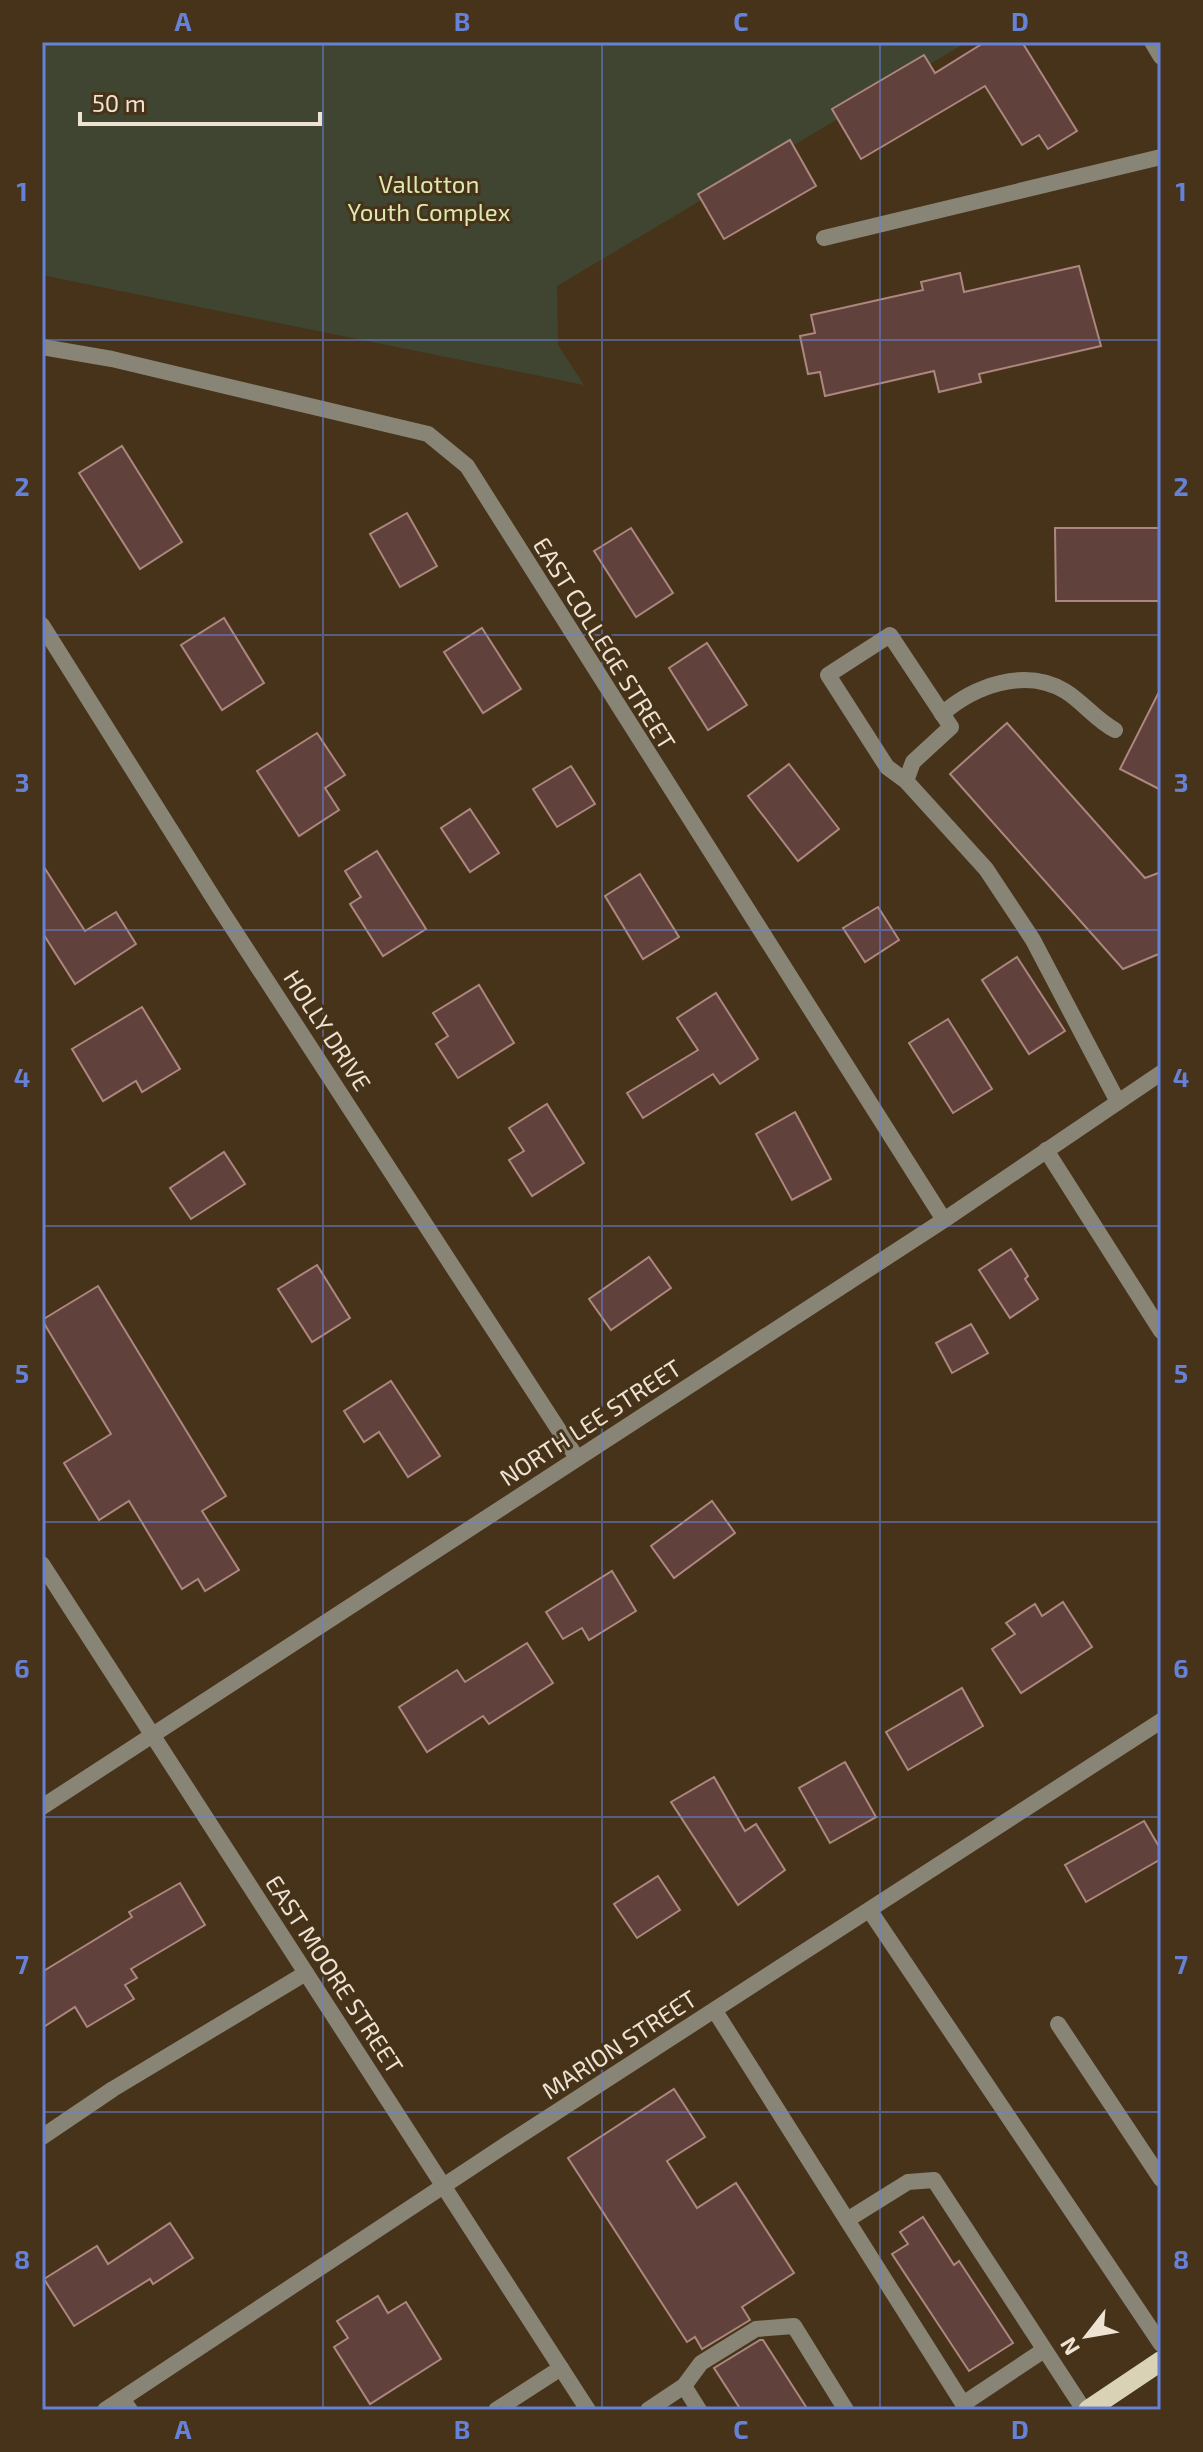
<svg xmlns="http://www.w3.org/2000/svg" width="1203" height="2452" font-family="'Exo 2',sans-serif">
<style>
.green{fill:#404531}
.building{fill:#61413b;stroke:#ad877f;stroke-width:2}
.lines{fill:none;stroke-linecap:round;stroke-linejoin:round}
.service{stroke:#898576;stroke-width:16}
.minor{stroke:#898576;stroke-width:16}
.tertiary{stroke:#898576;stroke-width:16}
.primary{stroke:#dad2b4;stroke-width:20}
.grid{fill:none;stroke:#6682d6;stroke-width:2;stroke-opacity:0.55}
.labels{text-anchor:middle;dominant-baseline:central;stroke-width:6;stroke-linejoin:round;paint-order:stroke}
.park-label{font-size:24px;fill:#dde9b0;stroke:#463319}
.street-label{font-size:24px;fill:#eee2d3;stroke:#463319}
.neatline{fill:none;stroke:#6682d6;stroke-width:3}
.grid-label{font-size:26px;text-anchor:middle;font-weight:bold;fill:#6682d6}
</style>
<rect width="100%" height="100%" fill="#463319"/>
<path class="green" d="M42,42H967L557,286L558,345L584,385L42,275Z"/>
<g class="building">
<path d="M985,42H1022L1077,131L1048,149L1039,135L1022,145L985,86L861,159L832,109L924,55L935,73Z"/>
<path d="M790,140L816,186L724,239L698,194Z"/>
<path d="M1079,266L1101,346L979,374L981,382L939,392L934,371L825,396L820,372L808,374L800,336L815,333L811,315L923,290L921,282L960,273L964,292Z"/>
<path d="M122,446L182,542L140,569L79,473Z"/>
<path d="M407,513L437,566L400,587L370,534Z"/>
<path d="M631,528L673,593L636,617L594,551Z"/>
<path d="M1055,528H1161V601H1056Z"/>
<path d="M224,618L264,683L222,710L181,645Z"/>
<path d="M482,628L521,689L483,713L444,652Z"/>
<path d="M707,643L747,705L708,730L669,668Z"/>
<path d="M1161,688V790L1120,769Z"/>
<path d="M1007,723L1145,878L1161,872V953L1123,969L950,774Z"/>
<path d="M317,733L345,775L325,788L339,810L299,836L257,771Z"/>
<path d="M789,764L839,829L798,861L748,796Z"/>
<path d="M571,766L595,804L557,827L533,789Z"/>
<path d="M470,809L499,853L470,872L441,828Z"/>
<path d="M377,851L426,929L383,956L350,904L361,897L345,871Z"/>
<path d="M42,864L85,931L116,912L136,944L75,984L42,932Z"/>
<path d="M640,874L679,937L643,959L605,896Z"/>
<path d="M878,907L899,940L865,962L843,928Z"/>
<path d="M1017,957L1065,1031L1029,1054L982,980Z"/>
<path d="M479,985L514,1043L458,1078L436,1044L448,1036L433,1013Z"/>
<path d="M716,993L758,1059L720,1084L713,1074L643,1118L627,1093L698,1050L677,1018Z"/>
<path d="M142,1007L180,1069L142,1092L136,1081L103,1101L72,1049Z"/>
<path d="M948,1019L992,1089L953,1113L909,1043Z"/>
<path d="M547,1104L584,1163L532,1196L509,1160L524,1151L509,1128Z"/>
<path d="M795,1112L831,1179L792,1200L756,1134Z"/>
<path d="M224,1152L245,1184L191,1219L170,1188Z"/>
<path d="M1011,1249L1028,1276L1025,1279L1038,1299L1010,1318L979,1270Z"/>
<path d="M649,1257L671,1288L611,1330L589,1299Z"/>
<path d="M317,1265L350,1318L312,1342L278,1289Z"/>
<path d="M98,1286L226,1496L202,1511L239,1570L205,1591L198,1579L182,1589L129,1501L99,1520L64,1463L111,1434L42,1320Z"/>
<path d="M971,1324L988,1353L952,1373L936,1343Z"/>
<path d="M391,1381L440,1456L408,1477L379,1432L364,1442L344,1411Z"/>
<path d="M712,1501L735,1533L674,1578L651,1546Z"/>
<path d="M612,1571L636,1611L589,1640L582,1628L563,1639L546,1612Z"/>
<path d="M1063,1602L1092,1647L1021,1693L992,1649L1015,1634L1006,1623L1035,1604L1042,1616Z"/>
<path d="M527,1643L553,1683L489,1724L483,1716L427,1752L399,1707L457,1670L465,1682Z"/>
<path d="M962,1688L983,1726L908,1770L886,1732Z"/>
<path d="M845,1762L876,1817L830,1843L799,1788Z"/>
<path d="M714,1777L745,1831L756,1824L785,1870L738,1905L671,1802Z"/>
<path d="M1144,1821L1161,1850V1859L1086,1902L1065,1865Z"/>
<path d="M658,1876L680,1910L637,1938L614,1904Z"/>
<path d="M180,1883L205,1925L131,1969L137,1978L125,1985L134,1999L87,2027L75,2007L42,2028V1972L132,1917L129,1912Z"/>
<path d="M674,2089L705,2137L667,2161L697,2208L736,2183L794,2273L742,2307L750,2320L702,2349L695,2337L687,2342L568,2158Z"/>
<path d="M923,2217L954,2265L959,2261L1013,2343L969,2371L892,2254L908,2244L900,2232Z"/>
<path d="M170,2223L193,2258L153,2284L150,2279L74,2326L44,2279L97,2246L108,2264Z"/>
<path d="M378,2296L388,2313L406,2302L441,2359L370,2404L334,2347L348,2338L337,2321Z"/>
<path d="M760,2340H763L808,2410H741L714,2368Z"/>
</g>
<g class="lines">
<g class="service">
<path d="M824,238L1161,157"/>
<path d="M942,714C974,686 1025,667 1065,691C1083,702 1096,720 1115,730"/>
<path d="M906,781L913,762L951,727L890,635L828,675L887,767L906,781L986,869L1033,940L1118,1102"/>
<path d="M870,1911L1161,2344"/>
<path d="M715,2011L967,2410"/>
<path d="M1058,2024L1161,2179"/>
<path d="M42,2137L113,2089L306,1973"/>
<path d="M847,2220L908,2182L934,2180L1084,2410"/>
<path d="M684,2386L699,2410"/>
<path d="M122,2399L130,2410"/>
<path d="M963,2404L1044,2350"/>
<path d="M496,2410L561,2368"/>
<path d="M648,2410L684,2386L701,2363L756,2329L794,2326L846,2410"/>
</g>
<g class="minor">
<path d="M42,347L112,359L428,434L467,466L944,1220"/>
<path d="M42,625L219,907L577,1458"/>
<path d="M1046,1150L1161,1331"/>
<path d="M42,1564L588,2410"/>
<path d="M105,2410L510,2142L1161,1721"/>
</g>
<g class="tertiary">
<path d="M1152,42L1161,57"/>
<path d="M42,1807L944,1220L1161,1073"/>
</g>
<path class="primary" d="M1088,2410L1161,2361"/>
</g>
<path class="grid" d="M323,42V2410M602,42V2410M880,42V2410M42,340H1161M42,635H1161M42,930H1161M42,1226H1161M42,1522H1161M42,1817H1161M42,2112H1161"/>
<g class="labels">
<g class="park-label">
<text x="429" y="183">Vallotton<tspan x="429" dy="28">Youth Complex</tspan></text>
</g>
<g class="street-label">
<text transform="translate(605 643) rotate(58)">EAST COLLEGE STREET</text>
<text transform="translate(328 1030) rotate(57)">HOLLY DRIVE</text>
<text transform="translate(590 1422) rotate(-33)">NORTH LEE STREET</text>
<text transform="translate(335 1974) rotate(57)">EAST MOORE STREET</text>
<text transform="translate(619 2044) rotate(-33)">MARION STREET</text>
</g>
</g>
<rect width="1203" height="2452" fill="none" stroke="#463319" stroke-width="88"/>
<g transform="translate(1087 2336) rotate(239)" stroke="#463319" stroke-width="6" paint-order="stroke">
<path d="M0-6L14 30L0 20L-14 30Z" fill="#eee2d3"/>
<text y="-12" font-size="22" font-weight="bold" text-anchor="middle" fill="#eee2d3">N</text>
</g>
<path d="M80 112v12h240v-12" fill="none" stroke="#eee2d3" stroke-width="4"/>
<text x="92" y="112" font-size="24" fill="#eee2d3" stroke="#463319" stroke-width="6" paint-order="stroke">50 m</text>
<rect x="44" y="44" width="1115" height="2364" class="neatline"/>
<g class="grid-label">
<text x="183" y="31">A</text>
<text x="462" y="31">B</text>
<text x="741" y="31">C</text>
<text x="1020" y="31">D</text>
<text x="22" y="201">1</text>
<text x="1181" y="201">1</text>
<text x="22" y="496">2</text>
<text x="1181" y="496">2</text>
<text x="22" y="792">3</text>
<text x="1181" y="792">3</text>
<text x="22" y="1087">4</text>
<text x="1181" y="1087">4</text>
<text x="22" y="1383">5</text>
<text x="1181" y="1383">5</text>
<text x="22" y="1678">6</text>
<text x="1181" y="1678">6</text>
<text x="22" y="1974">7</text>
<text x="1181" y="1974">7</text>
<text x="22" y="2269">8</text>
<text x="1181" y="2269">8</text>
<text x="183" y="2439">A</text>
<text x="462" y="2439">B</text>
<text x="741" y="2439">C</text>
<text x="1020" y="2439">D</text>
</g>
</svg>
